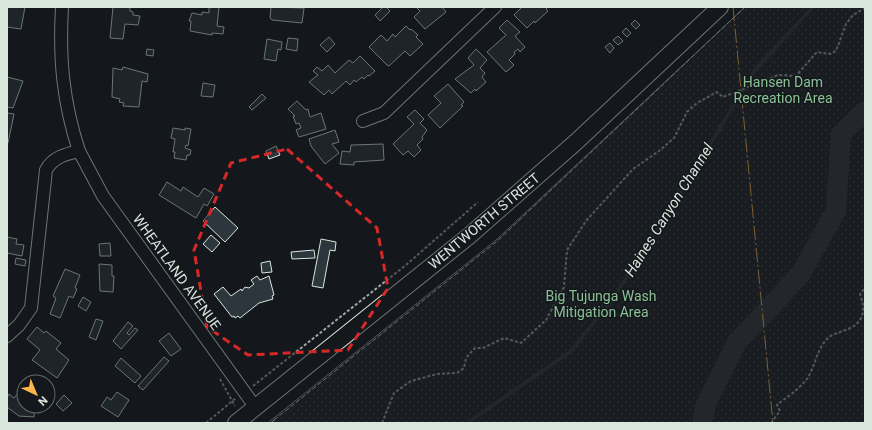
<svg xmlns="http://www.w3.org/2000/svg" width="872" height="430" font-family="Roboto,sans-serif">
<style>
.park{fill:url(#park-dots);stroke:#939e99}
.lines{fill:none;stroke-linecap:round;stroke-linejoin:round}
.stream{stroke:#363b3e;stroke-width:3.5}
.river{stroke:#363b3e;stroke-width:20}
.building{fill:#2c363c;stroke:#d8e6dc}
.minor-casing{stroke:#d8e6dc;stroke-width:14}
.major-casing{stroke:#d8e6dc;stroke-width:18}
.path{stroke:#9da8a2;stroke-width:2;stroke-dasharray:3 2;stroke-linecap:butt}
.minor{stroke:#14181c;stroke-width:12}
.major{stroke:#14181c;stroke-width:16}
.fence{stroke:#d8e6dc;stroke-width:1;stroke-dasharray:5 2;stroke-linecap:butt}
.power{stroke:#ffb74d;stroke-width:1;stroke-dasharray:14 3 2 3;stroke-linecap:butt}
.marked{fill:none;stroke:#d62828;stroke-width:3;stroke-dasharray:8 5;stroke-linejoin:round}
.labels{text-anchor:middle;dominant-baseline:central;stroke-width:3;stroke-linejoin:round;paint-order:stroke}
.park-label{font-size:14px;fill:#8ac095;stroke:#14181c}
.street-label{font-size:14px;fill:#d8e6dc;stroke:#14181c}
.water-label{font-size:15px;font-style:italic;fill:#d8e6dc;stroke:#14181c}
</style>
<defs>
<pattern id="park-dots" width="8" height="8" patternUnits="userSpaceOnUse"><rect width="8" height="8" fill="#202428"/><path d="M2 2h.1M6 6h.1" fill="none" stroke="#404447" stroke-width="1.8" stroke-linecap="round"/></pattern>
</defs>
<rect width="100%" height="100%" fill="#14181c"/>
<path class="park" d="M745,7H865V423H270V421L496,240Z"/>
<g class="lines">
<path class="stream" d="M467,423L570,352L609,304L669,212L755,70L813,7"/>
<path class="river" d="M702,423L706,404L737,342L800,275L836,211L841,134L865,111"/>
</g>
<g class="building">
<path d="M7,7H25L21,29L7,27Z"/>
<path d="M113,7H130V11L133,12V15L140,16L138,25L125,24L123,39L110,38Z"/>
<path d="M209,7H219L217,26L224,27L223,34L212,33V35L190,31L191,21H189L192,13L202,15V12L209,13Z"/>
<path d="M271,7L304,8L302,23L272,20L270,18Z"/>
<path d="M383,7H386L390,11L380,21L375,15Z"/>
<path d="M416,7H442L446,12L425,29L414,17L420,11Z"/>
<path d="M522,7H548L546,9L548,11L535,23L534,21L527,28L514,15Z"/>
<path d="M507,20L520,32L515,36L525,47L520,52L518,49L514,52L515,54L509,60L514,65L506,72L487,52L506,35L499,28Z"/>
<path d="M635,20L640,25L636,29L631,24Z"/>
<path d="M406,26L410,30L411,29L418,35L416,37L423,44L410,56L405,51L389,66L387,65L369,47L381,35L387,41L393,34L395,37Z"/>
<path d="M626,28L631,33L627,37L622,32Z"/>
<path d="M618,36L623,41L618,45L613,40Z"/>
<path d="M329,37L335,44L327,52L320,45Z"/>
<path d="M288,38L298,39L297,51L286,49Z"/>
<path d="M267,39L282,42L281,50L278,49L276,61L264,59Z"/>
<path d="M610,43L614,48L610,53L605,47Z"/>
<path d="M147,49L154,50L153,56L146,55Z"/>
<path d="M476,49L487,60L480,68L485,73L482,77L486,82L476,91L475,89L471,93L455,79L474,65L468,58Z"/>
<path d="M360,56L375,71L369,76L368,75L364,79L362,77L356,82L354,80L350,85L346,81L332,94L329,90L324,95L309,82L318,75L313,71L317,67L322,71L328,65L335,73L349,60L353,63Z"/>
<path d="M123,67L148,74L147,82L142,81L139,107L123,106L124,103L119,102L120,99L112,97L113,68L122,70Z"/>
<path d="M7,77L23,81L13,108L7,107Z"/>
<path d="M203,83L215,85L213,97L201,96Z"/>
<path d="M448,84L464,102L461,105L463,106L440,128L428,115L441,103L434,96Z"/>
<path d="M262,94L266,98L252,110L249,107Z"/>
<path d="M297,101L306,110L308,109L310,117L321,113L326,129L299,137L296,130L301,128L299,123L296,124L293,116H295L288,109Z"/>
<path d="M415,110L424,119L420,123L427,130L422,137L423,139L417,145L421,150L414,157L408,151L403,155L393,144L414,124L407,117Z"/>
<path d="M7,113L14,114L8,143H7Z"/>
<path d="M173,128L185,130V128L191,129L188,146L186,145L185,148L191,150L190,155H187L186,160L174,158L175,152H173L175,139L171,138Z"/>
<path d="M335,130L339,142L332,144L339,153L325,164L311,146L309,139Z"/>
<path d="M383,144L384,160L354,162V165L340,164L342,151L350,152L351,145Z"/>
<path d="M276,146L280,155L269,159L266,151Z"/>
<path d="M167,182L181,191L183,187L198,197L204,188L214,194L207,206L204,204L196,218L159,195Z"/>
<path d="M215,207L238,228L225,242L203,221Z"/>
<path d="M211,235L220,243L212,252L203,244Z"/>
<path d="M7,237L17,239L16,244L24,245L22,256L7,253Z"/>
<path d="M321,239L336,242L335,251L330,250L323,288L312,286Z"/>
<path d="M110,243L111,256H100L99,244Z"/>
<path d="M314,250L315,258L292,259L291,252Z"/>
<path d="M16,258L26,260L25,266L15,264Z"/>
<path d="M270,261L272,272L262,273L261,263Z"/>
<path d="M99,264L112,265V276H114L113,292L100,291Z"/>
<path d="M65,269L80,275L75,288L77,289L73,298L69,296L60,318L50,314L56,298L53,296Z"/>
<path d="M257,276L260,280L269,276L274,295L272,296L273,299L259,303L240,318L238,316L235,318L234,316L232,317L214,294L223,287L231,296L241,289L242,291L245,287L249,288L254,284L251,280Z"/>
<path d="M83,297L91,302L86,311L78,306Z"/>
<path d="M96,319L103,321L96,340L89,337Z"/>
<path d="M128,322L133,326L127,333L129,335L135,328L138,330L121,349L113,341Z"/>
<path d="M37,327L44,333L46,331L61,343L56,349L69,360L57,378L32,360L40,350L27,339Z"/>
<path d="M169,333L181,349L171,356L159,341Z"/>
<path d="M164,357L169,361L143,390L138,386Z"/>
<path d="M121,358L141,376L135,383L115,366Z"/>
<path d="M24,386V406H35L34,417L19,416L7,407V398L9,394L14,398Z"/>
<path d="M117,392L129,400L118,417L101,406L107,397L111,400Z"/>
<path d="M64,395L72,403L63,411L56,404Z"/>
</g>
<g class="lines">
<defs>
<g id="minor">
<path d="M363,121L384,113L495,7"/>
<path d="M79,151L103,196L256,408"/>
<path d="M7,336L19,325L31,308L46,170C53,157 66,154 79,151C63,102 59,59 62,7"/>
</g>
<path id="major" d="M236,423L469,236L576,142L720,7"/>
</defs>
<use href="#minor" class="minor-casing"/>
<use href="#major" class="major-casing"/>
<g class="path">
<path d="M220,379L235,406"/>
<path d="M253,386L406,265L478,202"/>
<path d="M206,423L236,398"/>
<path d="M382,423L394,393L411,381L437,374L457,373L464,368L466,358L475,348H483L504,338L521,343L546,320L562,291L564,287L567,250L586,221L633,169L659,151L674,138L687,112L697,103L717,92L723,97L778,75L796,76L817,52L830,54L836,51L846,24L853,15L865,8"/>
<path d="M771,423L780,411L777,405C787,397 799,389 807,379C815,367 817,348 828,338C838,330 855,331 861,318C865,310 863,303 860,294L865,288"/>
</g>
<use href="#minor" class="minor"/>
<use href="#major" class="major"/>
<g class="fence">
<path d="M274,420L496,242L745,7"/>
<path d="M271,423L274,420L276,423"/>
</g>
<path class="power" d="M733,7L773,423"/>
</g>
<path d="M0 0H872V430H0ZM287,149L377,228L388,288L348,350L248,355L207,327L194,250L231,163Z" fill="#14181c" fill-opacity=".55" fill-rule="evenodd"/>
<path class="marked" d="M287,149L377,228L388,288L348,350L248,355L207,327L194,250L231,163Z"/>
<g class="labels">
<g class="park-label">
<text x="783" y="82">Hansen Dam<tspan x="783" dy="16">Recreation Area</tspan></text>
<text x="601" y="296">Big Tujunga Wash<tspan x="601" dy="16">Mitigation Area</tspan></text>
</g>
<g class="street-label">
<text transform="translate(484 221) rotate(-40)">WENTWORTH STREET</text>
<text transform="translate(177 272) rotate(54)">WHEATLAND AVENUE</text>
</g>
<g class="water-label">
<text transform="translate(669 210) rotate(-58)">Haines Canyon Channel</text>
</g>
</g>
<rect width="872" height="430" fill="none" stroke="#d8e6dc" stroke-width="16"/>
<g transform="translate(36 394) rotate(136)"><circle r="19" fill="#14181c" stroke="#626a69"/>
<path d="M0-3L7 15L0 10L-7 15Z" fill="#ffb74d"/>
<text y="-6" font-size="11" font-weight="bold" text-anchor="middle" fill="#d8e6dc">N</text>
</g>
</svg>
